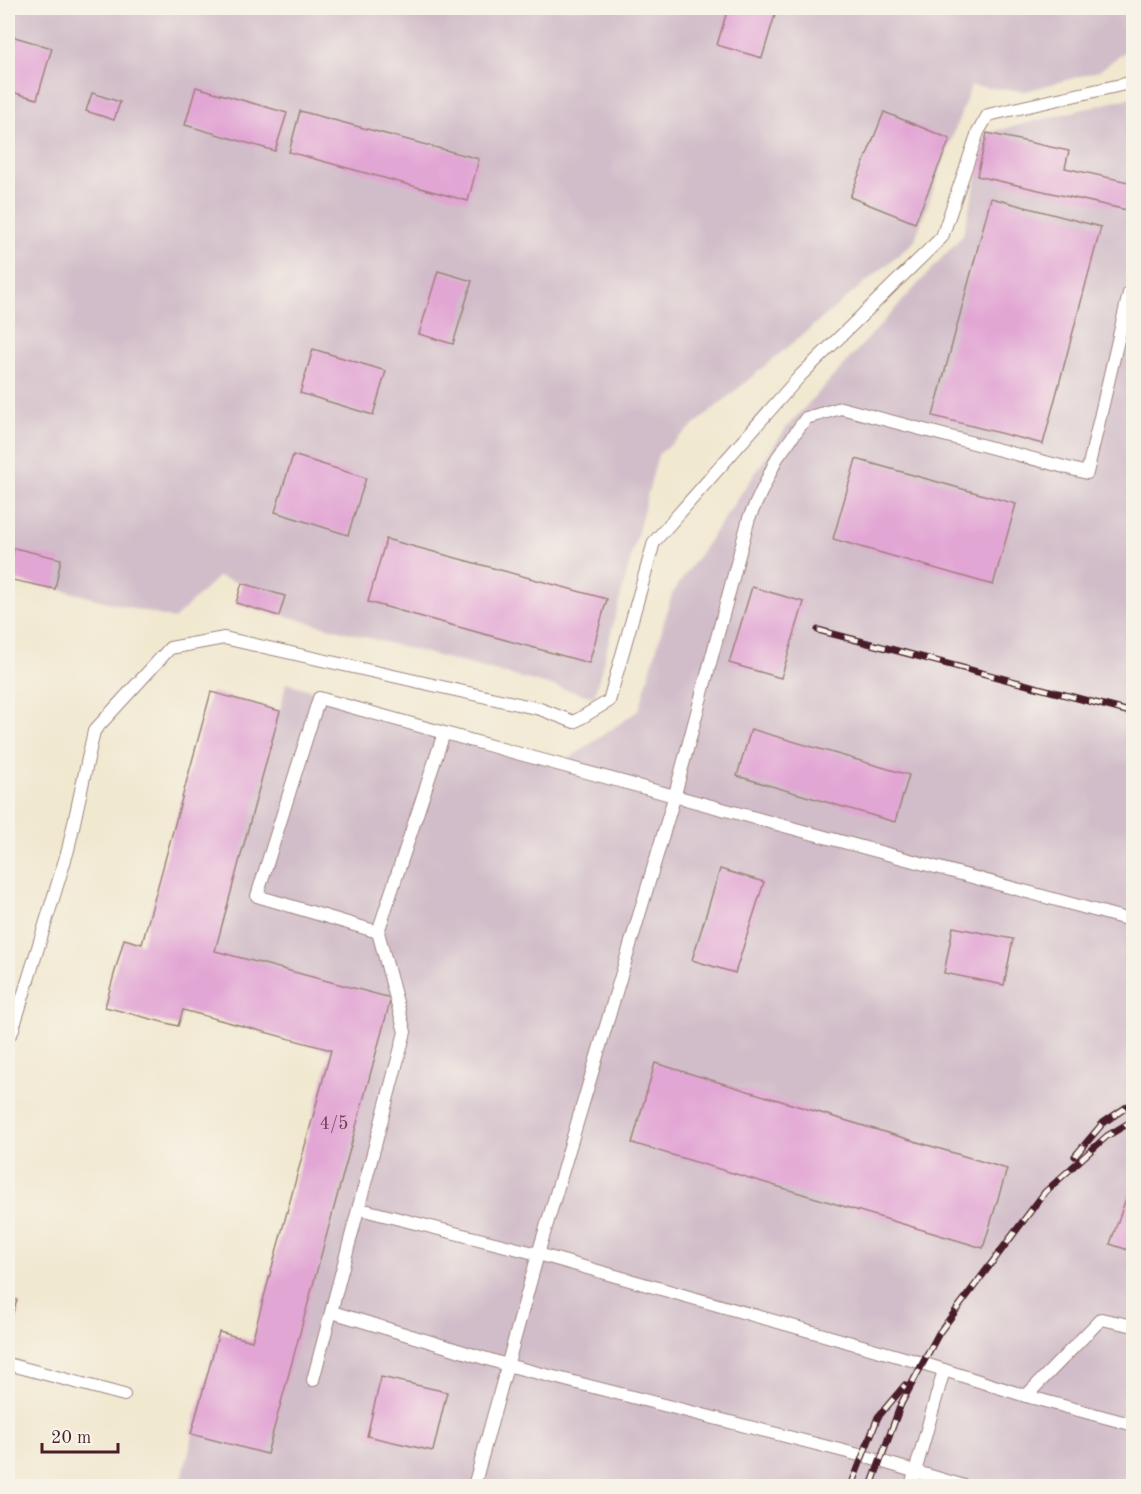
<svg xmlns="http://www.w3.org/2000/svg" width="1141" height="1494" font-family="'Old Standard TT',serif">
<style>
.industrial{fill:#d1bdc9}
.building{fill:#e2a6d4}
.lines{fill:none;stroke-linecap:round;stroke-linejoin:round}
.service-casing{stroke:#9e847e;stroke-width:14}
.service{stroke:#fff;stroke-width:12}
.rail-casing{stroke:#4a1f2b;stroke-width:7}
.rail{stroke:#f7f3e8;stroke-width:4.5;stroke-dasharray:14;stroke-linecap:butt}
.labels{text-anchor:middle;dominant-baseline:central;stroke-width:5;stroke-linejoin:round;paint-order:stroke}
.number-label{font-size:18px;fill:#704155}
</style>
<rect width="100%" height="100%" fill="#f7f3e8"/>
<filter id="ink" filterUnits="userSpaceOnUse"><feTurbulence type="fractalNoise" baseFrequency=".0167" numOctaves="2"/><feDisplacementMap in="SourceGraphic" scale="12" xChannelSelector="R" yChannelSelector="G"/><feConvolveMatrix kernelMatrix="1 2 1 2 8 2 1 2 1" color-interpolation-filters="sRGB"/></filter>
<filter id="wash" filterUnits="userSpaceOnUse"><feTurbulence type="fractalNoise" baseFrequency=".008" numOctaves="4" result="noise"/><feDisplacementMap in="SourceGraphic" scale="24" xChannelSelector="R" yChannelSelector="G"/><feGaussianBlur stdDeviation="1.35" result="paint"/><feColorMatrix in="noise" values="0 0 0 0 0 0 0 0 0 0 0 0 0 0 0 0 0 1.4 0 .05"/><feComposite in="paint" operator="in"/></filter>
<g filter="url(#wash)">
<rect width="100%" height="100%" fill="#f1e8d0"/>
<g class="industrial">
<path d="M8,8H1133L1134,45L1099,71L1026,91L971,86L914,242L658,455L594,697L236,603L242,583L218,577L174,619L8,576Z"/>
<path d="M1133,97V1486H180L219,1332L252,1341L331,1051L183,1010L178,1026L105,1007L124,939L143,944L280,711L286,683L563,763L639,710L672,594L787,427L963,235L987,133Z"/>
</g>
<g id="blocks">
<g class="building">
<path d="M728,8H777L762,58L717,45Z"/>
<path d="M8,35L52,48L37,99L8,91Z"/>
<path d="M196,87L287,113L275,151L185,125Z"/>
<path d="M92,93L120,102L114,120L86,111Z"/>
<path d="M300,111L479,159L468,201L289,152Z"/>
<path d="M884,112L950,139L915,223L850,197Z"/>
<path d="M987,133L1069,151L1065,168L1133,183L1127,210L977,176Z"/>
<path d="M991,198L1101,227L1043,444L933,416Z"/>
<path d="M438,271L472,281L453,344L419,334Z"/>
<path d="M313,349L386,371L373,415L300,393Z"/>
<path d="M293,455L366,478L348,535L275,512Z"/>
<path d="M856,459L1016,504L993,585L833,539Z"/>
<path d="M386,539L607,599L589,663L368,602Z"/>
<path d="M14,548L61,559L55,589L8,579Z"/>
<path d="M242,583L285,596L279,616L236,603Z"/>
<path d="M752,587L804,602L781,678L729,663Z"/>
<path d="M211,692L280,711L215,951L391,998L267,1454L191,1434L219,1332L252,1341L331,1050L183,1010L178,1026L105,1007L124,939L142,944Z"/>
<path d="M751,729L909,775L895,822L737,776Z"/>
<path d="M720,869L764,882L735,973L692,960Z"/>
<path d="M953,927L1013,939L1004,985L944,973Z"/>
<path d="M655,1063L1007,1169L983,1248L632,1143Z"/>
<path d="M1134,1176V1252L1110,1244Z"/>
<path d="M8,1298L17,1300L8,1328Z"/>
<path d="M381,1377L447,1392L433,1451L367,1436Z"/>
</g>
</g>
</g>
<g filter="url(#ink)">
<use href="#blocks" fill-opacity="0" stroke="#9e847e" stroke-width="1.5"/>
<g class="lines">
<defs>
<g id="service">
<path d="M444,733L378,932L257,896L319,698C590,774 861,848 1134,921"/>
<path d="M8,1036L12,1032L68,850L94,731L170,648L224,638L540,709L574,722L609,701L654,542L800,376L942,237L978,132L988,115L1134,82"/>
<path d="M360,1209L538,1254L922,1363L1026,1396L1134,1425"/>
<path d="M332,1312L507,1365L863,1456L964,1486"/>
<path d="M8,1364L124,1395"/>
<path d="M313,1380L405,1032L378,932"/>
<path d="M1026,1396L1101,1319L1134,1326"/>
<path d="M474,1486L538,1254L674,798L749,518L777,458L806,418L841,408L1087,473L1129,293"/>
<path d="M911,1486L944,1370"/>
</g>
</defs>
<use href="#service" class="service-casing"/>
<use href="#service" class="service"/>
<defs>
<g id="rail">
<path d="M818,630L1134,713"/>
<path d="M1075,1156L1103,1123L1134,1102"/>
<path d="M851,1486L878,1417L905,1385"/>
<path d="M871,1486L901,1404L939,1333L1045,1192L1107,1136L1134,1120"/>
</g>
</defs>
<use href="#rail" class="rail-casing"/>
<use href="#rail" class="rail"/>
</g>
</g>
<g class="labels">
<g class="number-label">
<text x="334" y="1124">4/5</text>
</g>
</g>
<rect width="1141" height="1494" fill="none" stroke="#f7f3e8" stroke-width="30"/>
<path d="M42 1443v9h76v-9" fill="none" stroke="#4a1f2b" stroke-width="3"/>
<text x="51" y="1443" font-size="18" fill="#4a1f2b" stroke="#f7f3e8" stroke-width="4.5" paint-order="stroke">20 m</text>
</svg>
